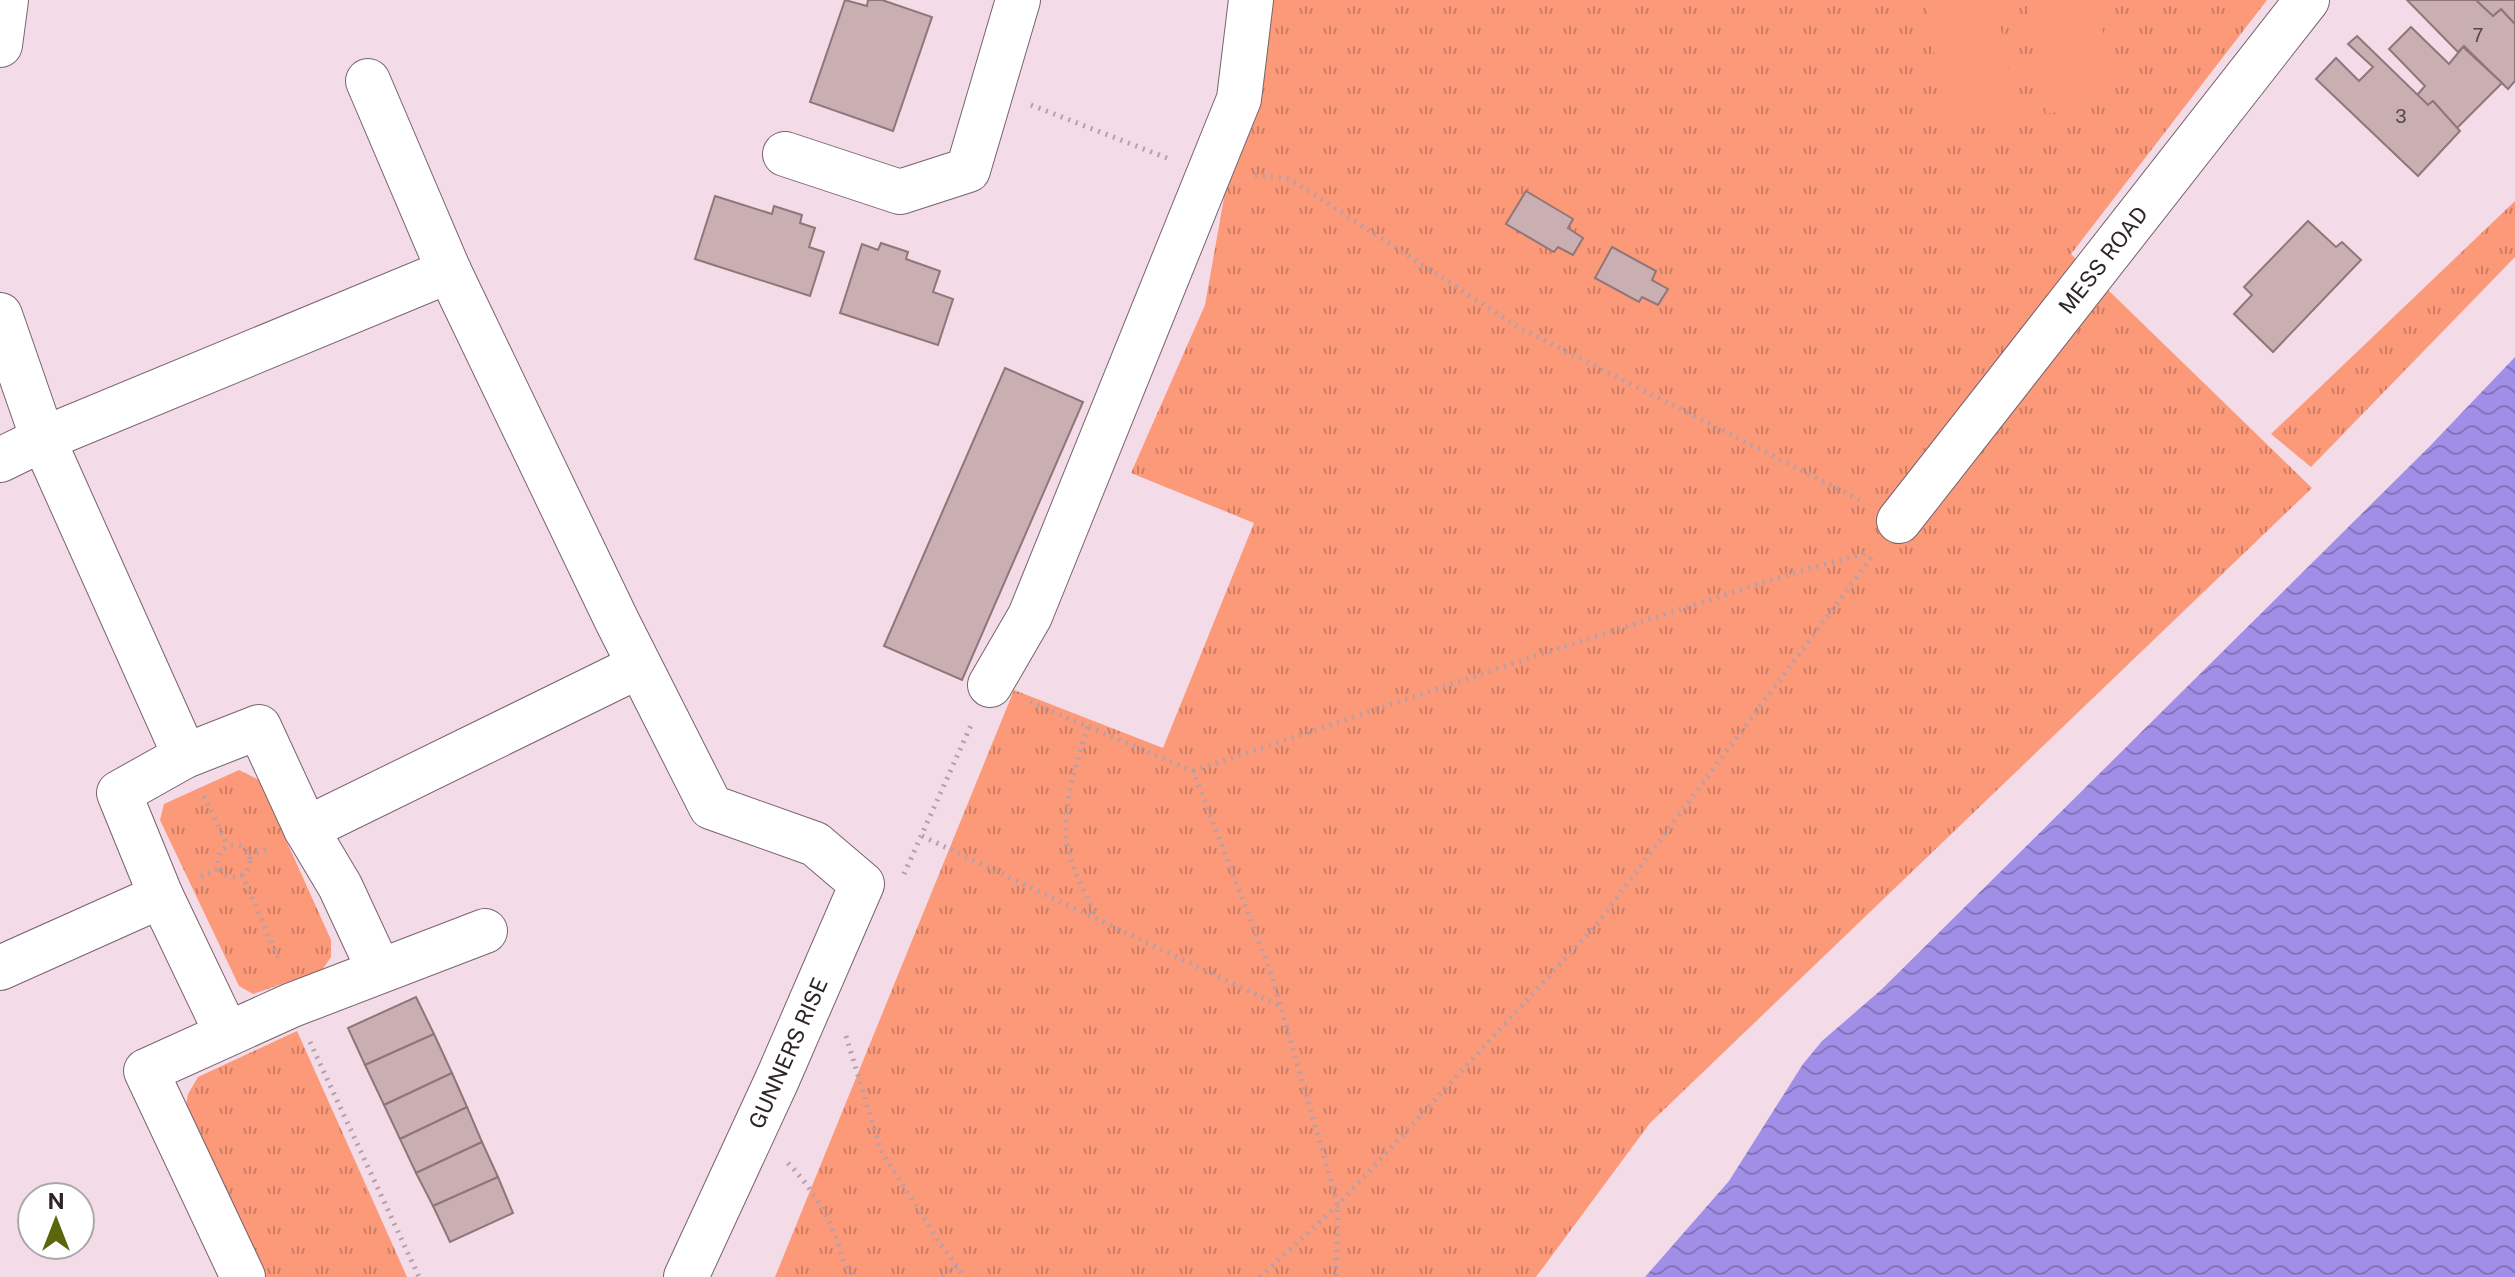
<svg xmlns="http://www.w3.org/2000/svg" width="2515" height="1277" font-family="'Public Sans',sans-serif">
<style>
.grass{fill:url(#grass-tufts)}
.pitch{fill:#fb9979}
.water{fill:url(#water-waves)}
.building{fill:#c9afb1;stroke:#8f7678;stroke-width:2}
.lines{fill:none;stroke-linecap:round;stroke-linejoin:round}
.minor-casing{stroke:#77636d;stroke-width:46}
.path{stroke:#b3a0aa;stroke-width:5;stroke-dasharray:2 6;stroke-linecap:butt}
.minor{stroke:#fff;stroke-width:44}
.labels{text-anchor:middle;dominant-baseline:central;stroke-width:6;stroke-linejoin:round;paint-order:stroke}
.number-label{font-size:18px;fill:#54484b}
.street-label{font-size:22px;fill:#2d2529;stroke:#fff}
</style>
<defs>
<pattern id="grass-tufts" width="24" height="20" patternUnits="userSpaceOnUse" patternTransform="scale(2)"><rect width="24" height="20" fill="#fb9979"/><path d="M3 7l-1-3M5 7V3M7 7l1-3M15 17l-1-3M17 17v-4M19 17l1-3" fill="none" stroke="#cc7d63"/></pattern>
<pattern id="water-waves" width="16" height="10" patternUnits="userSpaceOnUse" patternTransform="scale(2)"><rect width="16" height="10" fill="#a18ee7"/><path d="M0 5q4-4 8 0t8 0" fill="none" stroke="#8474bb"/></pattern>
</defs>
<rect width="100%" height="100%" fill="#f3dbe8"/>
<g class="grass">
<path d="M1259,0H2267L2071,254L2312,488L1650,1123L1536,1277H775L1014,690L1163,748L1254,523L1131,473L1205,305Z"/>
<path d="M2515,201V257L2311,467L2271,434Z"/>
<path d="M239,770L259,780L331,940V957L322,970L253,994L239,986L160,820L164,804Z"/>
<path d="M297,1031L407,1277H263L185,1110L188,1094L198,1077Z"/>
</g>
<g class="pitch">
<path d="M1925,0H1996L2017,118L1948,130Z"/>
<path d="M2026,0H2097L2116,102L2046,114Z"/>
</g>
<path class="water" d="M2515,357V1277H1645L1729,1181L1803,1064L1822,1041L1881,990L2430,446Z"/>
<g class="building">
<path d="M845,0L867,6L868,0H882L932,17L893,131L810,102Z"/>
<path d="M2407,0H2476L2493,16L2501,9L2515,24V81L2508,89L2464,46L2458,52Z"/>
<path d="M2476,0H2515V24L2501,9L2493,16Z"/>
<path d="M2411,27L2449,64L2463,47L2502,83L2457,128L2433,101L2428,105L2417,95L2425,86L2389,49Z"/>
<path d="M2357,36L2428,105L2433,101L2460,131L2418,176L2316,79L2336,58L2359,81L2373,67L2348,44Z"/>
<path d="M1526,191L1573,219L1568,228L1583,238L1573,255L1558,247L1554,252L1506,224Z"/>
<path d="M715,196L772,214L774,206L802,215L800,223L815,228L809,247L824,252L810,296L695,259Z"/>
<path d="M2308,221L2336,247L2342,242L2361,260L2273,352L2234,314L2252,295L2244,287Z"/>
<path d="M881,243L908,252L906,259L940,271L933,292L953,299L938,345L840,313L862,244L878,250Z"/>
<path d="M1612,247L1656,271L1652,280L1668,289L1658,305L1642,297L1639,302L1595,278Z"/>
<path d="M1005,368L1083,402L962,680L884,646Z"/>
<path d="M416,997L434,1034L365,1065L348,1028Z"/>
<path d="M434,1034L452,1073L384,1105L365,1065Z"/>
<path d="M452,1073L467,1107L400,1139L384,1105Z"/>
<path d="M467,1107L482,1142L416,1173L400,1139Z"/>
<path d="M482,1142L498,1177L433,1206L416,1173Z"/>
<path d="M498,1177L513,1213L450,1242L433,1206Z"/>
</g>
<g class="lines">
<defs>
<g id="minor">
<path d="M0,45L6,0"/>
<path d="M368,81L449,271L617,621L711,807L815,844L862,884L777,1080L686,1277"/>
<path d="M785,154L900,192L968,170L1018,0"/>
<path d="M0,315L43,439L185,756"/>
<path d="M0,460L43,439L449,271"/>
<path d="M1899,521L2307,0"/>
<path d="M990,685L1030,616L1239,99L1251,0"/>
<path d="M306,829L639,666"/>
<path d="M0,968L161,896"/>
<path d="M227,1034L161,896L119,793L185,756L259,727L306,829L340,886L379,970"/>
<path d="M243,1277L146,1071L292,1005L485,931"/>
</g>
</defs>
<use href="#minor" class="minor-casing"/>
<g class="path">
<path d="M1031,105L1167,158"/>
<path d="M1255,175L1290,179L1518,327L1860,500"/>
<path d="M1030,702L1193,771L1270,970L1338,1205L1336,1277"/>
<path d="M1088,727C1077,761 1064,799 1066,836C1067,863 1086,893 1096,917"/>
<path d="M1193,771L1523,660L1790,574L1870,552"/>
<path d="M204,796L228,846"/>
<path d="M922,836L1280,1006"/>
<circle cx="234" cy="861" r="16"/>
<path d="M249,856L267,848"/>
<path d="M904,874L972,723"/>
<path d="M242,875L280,962"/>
<path d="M201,877L219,868"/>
<path d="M846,1036L881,1151L941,1245L965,1277"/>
<path d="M310,1042L419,1277"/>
<path d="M788,1163C809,1185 825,1209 836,1238C843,1256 841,1261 855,1277"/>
<path d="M942,1277L957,1266"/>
<path d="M1260,1277L1338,1205L1598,923L1874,554"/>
</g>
<use href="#minor" class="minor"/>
</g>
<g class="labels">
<g class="number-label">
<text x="2478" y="35">7</text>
<text x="2401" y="116">3</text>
</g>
<g class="street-label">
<text transform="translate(2103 260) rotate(-52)">MESS ROAD</text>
<text transform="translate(788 1053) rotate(-66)">GUNNERS RISE</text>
</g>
</g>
<g transform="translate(56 1221)"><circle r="38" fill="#ffffff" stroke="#aba8a9" stroke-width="2"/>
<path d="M0-6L14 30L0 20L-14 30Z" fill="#59660b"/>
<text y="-12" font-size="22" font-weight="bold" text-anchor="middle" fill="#2d2529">N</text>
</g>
</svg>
